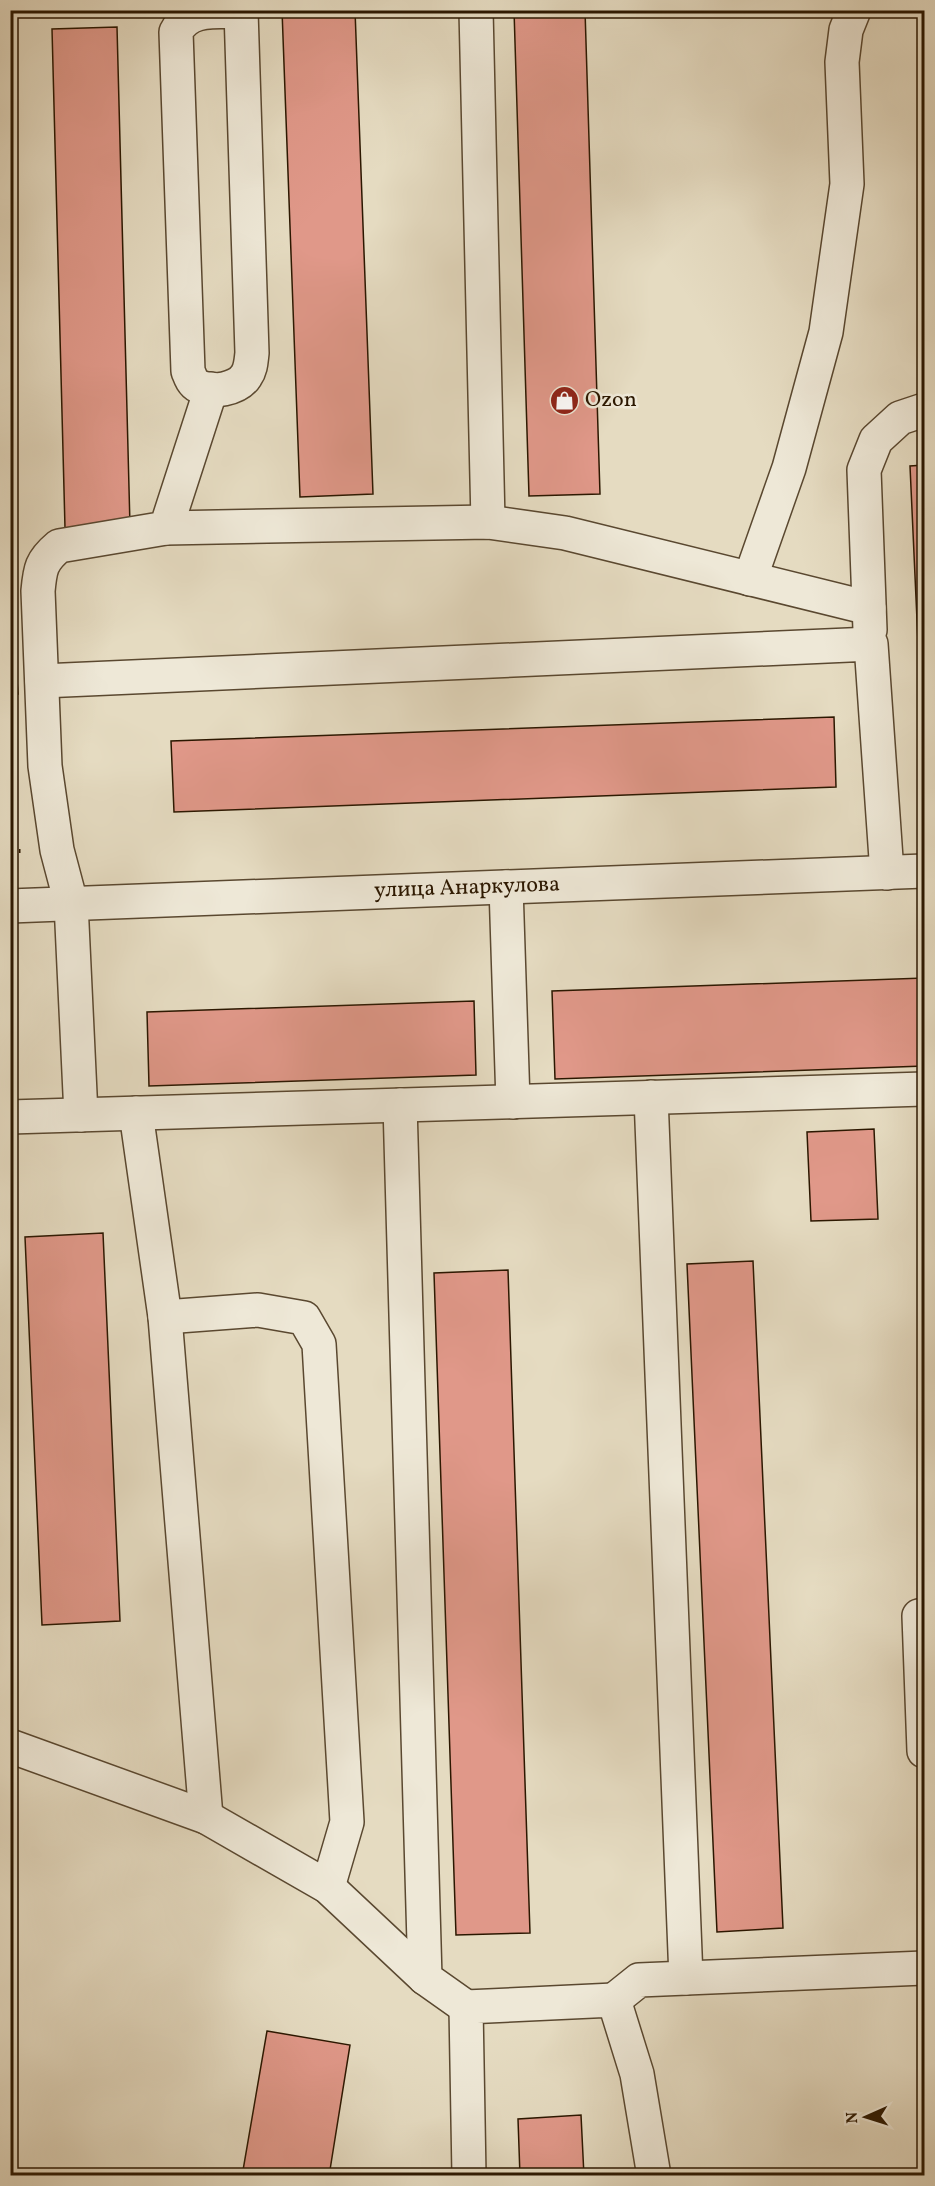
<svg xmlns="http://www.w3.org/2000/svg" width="935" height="2186" font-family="Vollkorn,serif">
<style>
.building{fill:#e09889;stroke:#2b1700;stroke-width:1.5}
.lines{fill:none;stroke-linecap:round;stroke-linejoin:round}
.minor-casing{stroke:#5a4830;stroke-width:36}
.path{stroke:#2b1700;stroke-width:4;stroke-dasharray:1.5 3;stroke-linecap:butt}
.minor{stroke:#eee8d7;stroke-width:33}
.labels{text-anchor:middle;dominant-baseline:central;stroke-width:5;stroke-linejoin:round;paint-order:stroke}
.poi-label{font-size:22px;fill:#2b1700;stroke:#eee8d7;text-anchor:start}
.street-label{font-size:22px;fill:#2b1700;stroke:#eee8d7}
</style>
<rect width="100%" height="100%" fill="#e5dbc1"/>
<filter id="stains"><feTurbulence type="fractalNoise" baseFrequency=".00333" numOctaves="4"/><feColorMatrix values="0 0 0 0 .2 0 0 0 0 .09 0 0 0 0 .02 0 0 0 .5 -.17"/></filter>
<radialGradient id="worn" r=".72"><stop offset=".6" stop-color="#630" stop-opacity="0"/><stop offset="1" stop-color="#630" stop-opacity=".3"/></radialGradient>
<g class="building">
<path d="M282,10H355L373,494L300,497Z"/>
<path d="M514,10H585L600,494L529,496Z"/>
<path d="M117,27L130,526L65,528L52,29Z"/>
<path d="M924,465V774L910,466Z"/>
<path d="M10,580L18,694L10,695Z"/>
<path d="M834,717L836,787L174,812L171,741Z"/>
<path d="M924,978V1066L555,1079L552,991Z"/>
<path d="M474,1001L476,1075L149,1086L147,1012Z"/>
<path d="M874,1129L878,1219L811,1221L807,1132Z"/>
<path d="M103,1233L120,1621L42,1625L25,1237Z"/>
<path d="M753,1261L783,1928L717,1932L687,1264Z"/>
<path d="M508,1270L530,1933L456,1935L434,1273Z"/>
<path d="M267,2031L350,2045L329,2176H242Z"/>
<path d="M581,2115L584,2176H520L518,2119Z"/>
</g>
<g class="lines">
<defs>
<g id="minor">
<path d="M241,10V11L252,353C251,361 251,369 246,376C238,389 212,394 198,386C192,383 190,376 188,371L176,32C188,7 217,12 241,11"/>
<path d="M476,10L488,522"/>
<path d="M166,528L488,522L565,533L869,608"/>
<path d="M750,579L789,468L826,332L847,184L842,62L846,30L854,10"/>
<path d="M870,630L864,470L876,440L900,418L924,410"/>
<path d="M42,681L871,644L887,873"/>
<path d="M506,887L513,1102"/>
<path d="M10,906L924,871"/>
<path d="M651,1097L686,1978"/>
<path d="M400,1105L425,1978L466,2007"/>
<path d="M136,1113L165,1317L206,1817"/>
<path d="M81,1115L71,903L57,850L45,766L38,591C40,569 41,561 59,546L166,528L211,389"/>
<path d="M10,1117L924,1089"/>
<path d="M165,1317L258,1310L304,1318L319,1344L347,1822L328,1887"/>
<path d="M924,1615L919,1616L924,1751"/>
<path d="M10,1746L206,1817L328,1887L425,1978"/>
<path d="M614,2000L639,1980L924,1968"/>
<path d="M469,2176L466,2007L614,2000L637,2074L654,2176"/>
</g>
</defs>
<use href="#minor" class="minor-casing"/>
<path class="path" d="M10,851H22"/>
<use href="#minor" class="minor"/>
</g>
<defs>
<symbol id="shop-disc" viewBox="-11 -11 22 22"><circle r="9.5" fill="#8f2418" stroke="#eee8d7"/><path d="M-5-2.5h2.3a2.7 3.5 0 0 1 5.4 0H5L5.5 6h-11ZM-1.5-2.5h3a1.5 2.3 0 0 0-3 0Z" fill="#fff"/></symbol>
</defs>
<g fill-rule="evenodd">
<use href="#shop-disc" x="548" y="384" width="33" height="33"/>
</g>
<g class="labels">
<g class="poi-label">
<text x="585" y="400">Ozon</text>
</g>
<g class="street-label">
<text transform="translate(467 888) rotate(-2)">улица Анаркулова</text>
</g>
</g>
<rect width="935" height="2186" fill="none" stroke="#e5dbc1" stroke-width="36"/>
<rect x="12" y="12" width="911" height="2162" fill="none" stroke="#2b1700" stroke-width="3"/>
<rect x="18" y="18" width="899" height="2150" fill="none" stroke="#2b1700" stroke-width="1.5"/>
<g transform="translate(866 2117) rotate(267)" stroke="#eee8d7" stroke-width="4.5" paint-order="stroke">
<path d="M0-4.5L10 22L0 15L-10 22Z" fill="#2b1700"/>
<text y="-9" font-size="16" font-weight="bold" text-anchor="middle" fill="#2b1700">N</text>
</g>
<rect width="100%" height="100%" filter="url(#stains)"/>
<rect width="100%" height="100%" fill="url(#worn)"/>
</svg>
